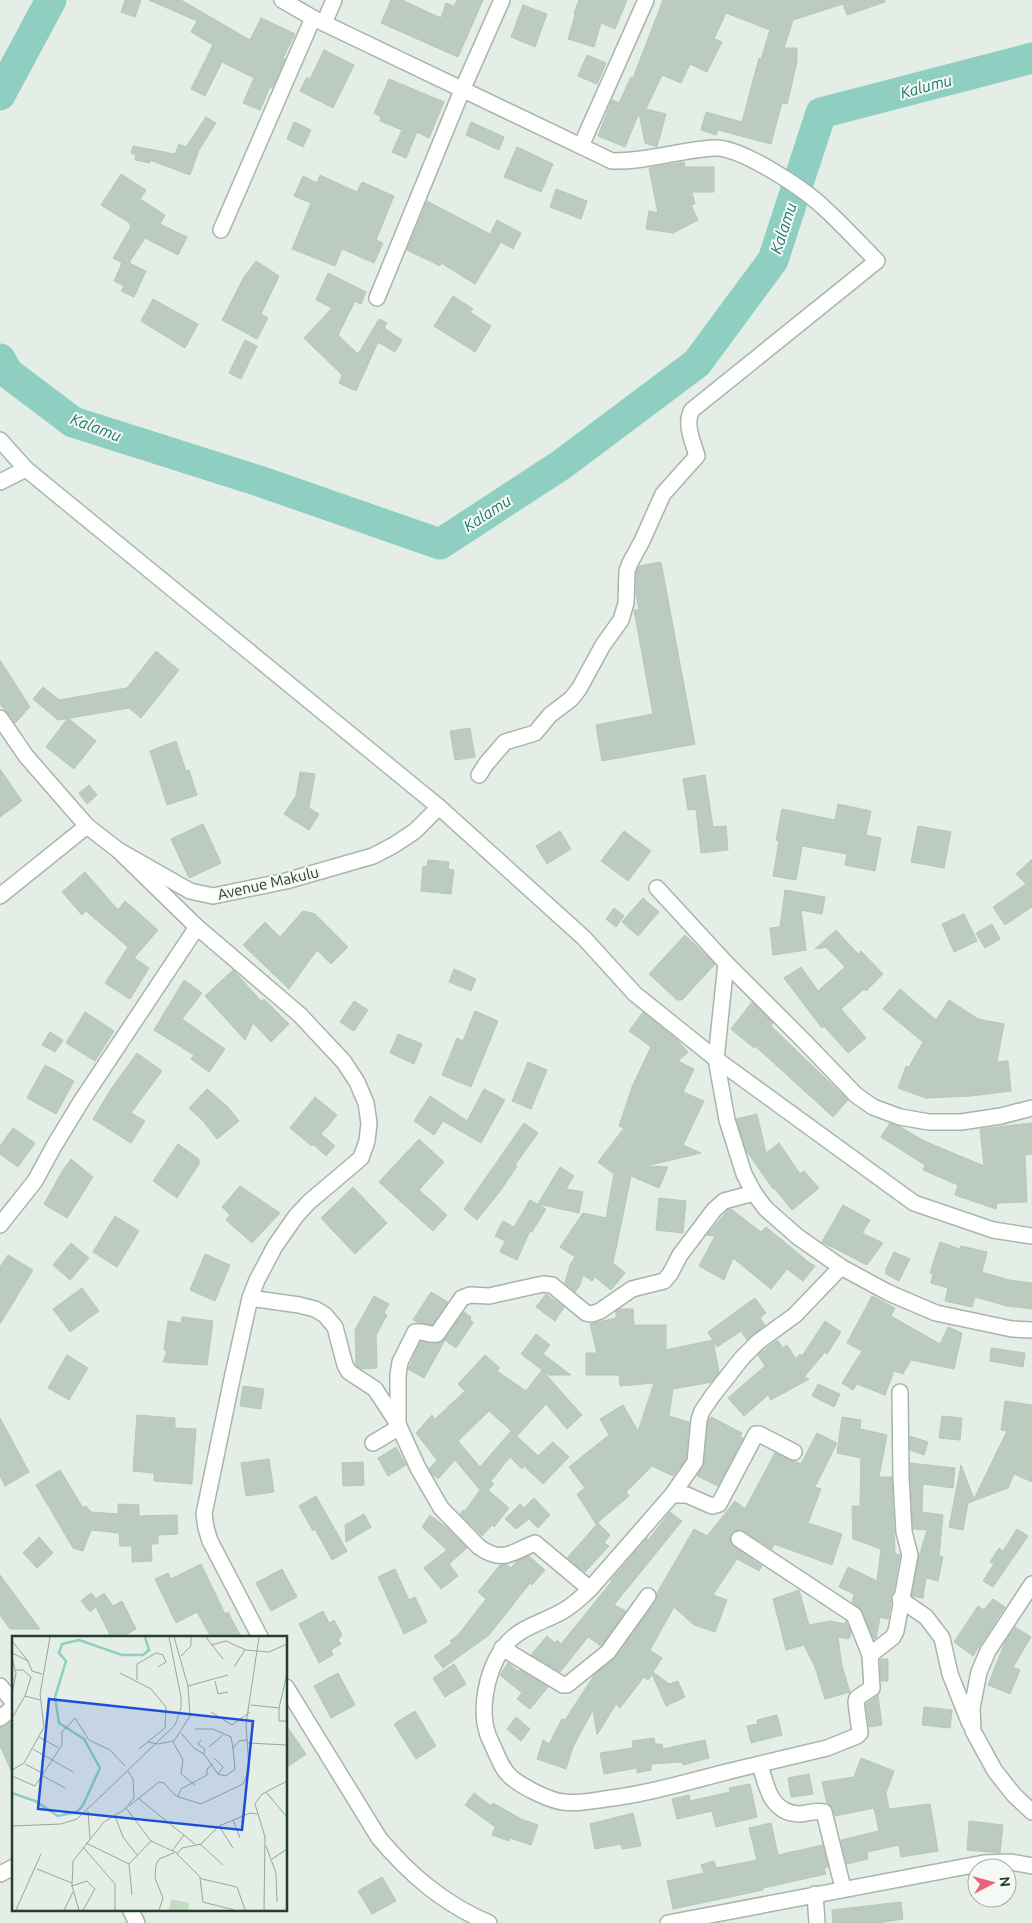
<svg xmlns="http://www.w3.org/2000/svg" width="1032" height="1923" font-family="Ubuntu,sans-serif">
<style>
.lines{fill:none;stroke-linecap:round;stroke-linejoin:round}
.river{stroke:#8fcfc1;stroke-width:31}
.building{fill:#bccbc0;stroke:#b7c6ba}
.minor-casing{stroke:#a7b5ab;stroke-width:18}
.secondary-casing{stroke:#a6bbac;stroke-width:18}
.minor{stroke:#fff;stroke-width:15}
.secondary{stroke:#fff;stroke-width:15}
.labels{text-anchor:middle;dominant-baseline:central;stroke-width:4;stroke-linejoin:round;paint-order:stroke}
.street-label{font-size:15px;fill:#243e2d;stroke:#f5f9f5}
.water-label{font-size:16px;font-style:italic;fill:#207865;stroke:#f5f9f5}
.inset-river{fill:none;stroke:#8fcfc1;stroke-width:2.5}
.inset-road{fill:none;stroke:#97a79c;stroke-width:1}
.view{fill:#1d4ed8;fill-opacity:0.15;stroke:#1d4ed8;stroke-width:2.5}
.inset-edge{fill:none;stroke:#243e2d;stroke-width:2.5}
</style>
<rect width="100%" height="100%" fill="#e4ede6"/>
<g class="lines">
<g class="river">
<path d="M0,95L51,0"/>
<path d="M0,359L8,373L73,422L259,481L440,544L561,465L697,363L773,260L821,113L1032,58"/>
</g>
</g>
<g class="building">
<path d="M125,0H141L135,17L121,12Z"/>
<path d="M149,0H181L250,40L261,18L295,34L283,58L285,59L277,77L272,88L270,87L260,110L243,103L254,78L222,62L205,96L191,89L213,45L191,32L197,21Z"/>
<path d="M391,0H402L441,18L446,3L454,6L457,0H483L458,57L381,23Z"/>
<path d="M579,0H627L615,29L601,23L594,47L568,39L575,15L574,14Z"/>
<path d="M663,0H884L885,2L847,15L843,4L793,20L784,48H797V62L787,104L782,103L771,144L718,130L716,135L701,130L706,112L742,122L759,58L761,59L770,30L726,13L714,39L722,42L707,72L690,64L681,83L662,75L646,109L666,114L657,147L645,143L639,113L625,147L598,136L612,100L619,103L631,77L633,78Z"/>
<path d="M523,5L547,14L535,47L511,37Z"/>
<path d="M324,50L354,65L333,108L300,91L307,77L310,79Z"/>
<path d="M587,55L606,63L597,84L578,76Z"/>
<path d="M389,79L444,102L429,138L417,132L406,158L392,152L402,130L380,121L381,117L374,113Z"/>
<path d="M206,117L216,123L199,150L190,175L150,160V163L135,160L136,155L131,153L133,146L175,154L179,144L186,147Z"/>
<path d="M294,122L311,130L303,147L287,139Z"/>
<path d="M471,122L504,137L499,150L466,135Z"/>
<path d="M517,147L553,164L541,192L504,177Z"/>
<path d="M684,162L685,167H714V192H692L695,204L691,205L698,220L673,233L646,229L649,211L658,213L649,168Z"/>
<path d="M121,174L146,190L140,199L165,215L160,224L187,237L178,255L145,238L129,263L146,271L134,297L121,291L124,286L114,281L122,263L113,258L131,227L129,226L131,224L101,205Z"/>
<path d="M320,175L357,192L362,182L394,196L376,240L383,243L374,263L342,249L335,266L292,249L311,203L294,196L303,176L317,183Z"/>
<path d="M556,189L587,201L581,219L550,207Z"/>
<path d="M427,201L490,234L497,220L521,233L513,249L501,242L475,284L441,263L440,266L407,250Z"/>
<path d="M256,261L279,276L261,314L268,318L257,339L222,320L244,277Z"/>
<path d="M328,273L366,292L361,304L355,301L338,335L358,354L379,319L387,323L384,328L402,340L395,352L378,342L356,391L339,383L342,375L304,338L332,308L316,300Z"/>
<path d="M453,296L473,309L470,312L491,326L475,352L434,326Z"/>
<path d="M153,299L198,324L185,348L141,321Z"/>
<path d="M245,340L257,346L241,379L229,373Z"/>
<path d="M661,562L695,744L602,761L596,725L653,714L634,610H639L636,593V573L639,566Z"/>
<path d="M156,651L179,670L141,718L129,708L58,720L33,699L43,687L59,700L127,688Z"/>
<path d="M0,660L30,707L15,723L0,704Z"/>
<path d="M68,718L96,741L74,769L46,747Z"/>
<path d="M470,728L475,757L455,760L450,731Z"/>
<path d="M176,741L186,771L189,770L197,795L167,805L150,751Z"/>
<path d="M0,769L22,801L0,817Z"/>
<path d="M300,772L315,774L309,808L319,814L309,830L284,814L296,796Z"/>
<path d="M705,775L713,827L726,826L728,850L701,853L696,809L688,810L683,779Z"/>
<path d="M89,785L97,795L87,804L79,793Z"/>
<path d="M838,804L871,811L866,835L881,838L875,871L845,865L847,854L802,846L796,880L773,876L779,841L776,840L782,809L835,820Z"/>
<path d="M203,824L221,863L189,878L171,839Z"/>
<path d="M918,826L951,832L944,868L911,862Z"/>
<path d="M560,831L571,849L547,864L536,846Z"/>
<path d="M624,831L651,851L628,881L601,861Z"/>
<path d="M1032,859V907L1005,925L993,907L1026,884L1016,874Z"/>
<path d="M428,860L449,862L448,869L454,870L451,894L421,891L423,866L427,867Z"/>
<path d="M85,872L118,910L125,901L158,930L134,958L149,968L130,999L105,983L128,947L86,911L82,915L62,892Z"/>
<path d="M785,890L825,897L822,914L801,910L806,950L773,955L770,928L780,927Z"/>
<path d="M643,898L659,912L638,936L622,922Z"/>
<path d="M614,908L624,916L616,927L606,919Z"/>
<path d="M303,911L315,914L348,947L331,964L317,950L289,989L243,945L265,922L280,937Z"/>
<path d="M964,914L977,941L954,952L942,924Z"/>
<path d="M992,924L1000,939L985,948L976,933Z"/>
<path d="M836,930L858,954L861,951L883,974L866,991L864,989L841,1009L866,1038L848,1053L824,1026L822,1028L784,978L801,967L818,991L845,967L827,948L828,947L815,949Z"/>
<path d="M685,935L715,964L682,1000H677L649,974Z"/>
<path d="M454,969L476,979L471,991L449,982Z"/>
<path d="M233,970L262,1002L264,999L289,1024L271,1042L253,1023L245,1040L205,996Z"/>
<path d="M184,980L202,993L182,1019L225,1049L209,1072L191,1059L194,1055L154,1030Z"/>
<path d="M900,989L936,1020L949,1000L978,1019L1004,1024L997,1062L1008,1061L1011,1091L971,1096L926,1098L898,1088L906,1066L909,1067L923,1042L883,1009Z"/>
<path d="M354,1001L368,1010L354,1031L340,1022Z"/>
<path d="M752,1002L773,1023L771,1026L848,1100L833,1117L755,1046L754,1048L731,1029Z"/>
<path d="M475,1011L498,1021L471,1087L442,1075L457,1038L463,1041Z"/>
<path d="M85,1012L114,1031L95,1061L66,1043Z"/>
<path d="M643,1012L677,1040L688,1052L678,1061L694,1069L683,1092L704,1101L683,1145L701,1153L646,1166L668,1167L659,1188L631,1176L613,1263L625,1273L611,1290L595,1277L592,1281L583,1275L580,1285L575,1292L565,1283L570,1265L575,1257L560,1247L583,1213L606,1218L614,1174L598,1162L624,1128L619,1126L632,1087L651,1047L629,1031Z"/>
<path d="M50,1032L63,1040L55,1052L42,1045Z"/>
<path d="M398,1034L422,1044L414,1064L390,1053Z"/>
<path d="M137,1053L162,1071L131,1113L145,1121L131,1143L93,1119L111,1089Z"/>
<path d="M528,1062L547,1070L531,1109L512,1101Z"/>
<path d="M45,1065L74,1081L56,1114L27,1098Z"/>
<path d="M207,1089L228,1107L239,1121L217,1139L203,1121L189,1108Z"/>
<path d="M484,1089L505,1100L481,1143L443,1121L434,1135L414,1121L430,1096L467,1121Z"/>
<path d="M315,1097L337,1115L321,1134L335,1146L326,1156L313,1144L312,1146L290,1128Z"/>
<path d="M757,1114L766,1153L779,1143L800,1174L804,1171L819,1188L792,1210L774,1188L773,1189L746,1150L736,1119Z"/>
<path d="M524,1123L538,1133L515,1165L517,1166L501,1190L477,1220L464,1209Z"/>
<path d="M890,1123L901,1127L922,1140L984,1166L980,1129L1032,1123V1154L1025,1155L1027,1202L997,1203L996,1209L955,1195L958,1185L923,1170L925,1165L881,1137Z"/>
<path d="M13,1128L35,1143L18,1167L0,1154V1146Z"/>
<path d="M419,1139L444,1162L419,1190L447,1215L433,1231L379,1182Z"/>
<path d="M178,1144L199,1159V1164L177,1198L153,1181Z"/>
<path d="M71,1159L93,1177L67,1218L44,1204L63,1170Z"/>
<path d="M560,1167L574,1176L566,1189L583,1192L579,1213L538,1204Z"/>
<path d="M240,1186L280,1213L252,1243L226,1220L230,1215L222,1207Z"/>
<path d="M353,1187L387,1223L355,1254L321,1218Z"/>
<path d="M659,1198L686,1201L683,1233L656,1230Z"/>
<path d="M530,1200L546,1209L532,1232L530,1231L517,1260L500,1252L505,1241L495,1236L503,1221L514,1227Z"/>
<path d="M843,1205L870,1220L862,1233L883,1243L867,1265L822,1242Z"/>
<path d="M729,1209H731L761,1232L766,1227L805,1259V1260L815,1266L803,1281L787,1269L771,1289L733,1258L724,1280L699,1266L715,1236L707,1235Z"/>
<path d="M115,1216L139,1231L117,1267L93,1252Z"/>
<path d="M940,1242L960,1249L961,1246L987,1252L982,1272L1009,1280L1032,1283V1309L1007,1306L975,1297L972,1307L945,1301L948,1288L931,1283L933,1274L930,1273Z"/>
<path d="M71,1243L89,1258L70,1280L53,1265Z"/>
<path d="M894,1252L910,1259L899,1281L886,1274V1269Z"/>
<path d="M205,1254L230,1265L215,1301L190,1290Z"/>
<path d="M8,1255L33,1270L0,1324V1267Z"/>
<path d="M82,1288L99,1311L70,1332L53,1309Z"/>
<path d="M431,1292L448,1302L432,1325L417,1322L413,1320Z"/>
<path d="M546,1294L564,1307L555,1321L536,1307Z"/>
<path d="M374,1296L389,1304L384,1313L387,1315L376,1335L377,1368L361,1369L356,1365L355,1330Z"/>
<path d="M872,1296L895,1308L891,1316L940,1344L948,1327L962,1333L954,1369L911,1360L903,1374L894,1371L885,1395L857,1384L853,1390L842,1383L862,1351L847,1343Z"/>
<path d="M755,1298L766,1313L760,1318L765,1325L747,1340L741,1331L717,1347L708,1332Z"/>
<path d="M619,1309H633L634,1325H666V1350L713,1340L719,1372L712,1382L673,1389L669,1416L689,1422L686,1459L673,1476L652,1466L626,1492L629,1496L596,1524L577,1494L585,1488L569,1467L609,1435L600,1419L623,1405L638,1431L654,1383L620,1386L619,1375H586V1353H597L590,1324L616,1318V1311Z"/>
<path d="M464,1312L471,1317L470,1319L473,1323L456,1348L445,1340L424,1378L408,1369L421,1341L434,1344L442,1342Z"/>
<path d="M182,1317L213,1321L207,1365L163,1362L167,1351L164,1350L168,1321L181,1323Z"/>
<path d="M825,1321L841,1332L827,1354L825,1352L804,1377L809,1379L771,1400L768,1395L744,1416L728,1398L765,1366L758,1355L776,1341H778L783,1348L787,1345L796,1359L800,1354L802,1356Z"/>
<path d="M536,1334L550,1345L543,1354L571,1375H549L542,1370L582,1415L567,1429L546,1404L517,1436L489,1411L458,1441L480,1467L511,1431L538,1456L553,1442L569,1457L543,1484L524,1466L522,1469L510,1457L491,1481L494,1484L488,1490L509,1508L494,1527L492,1525L482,1536L460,1514L463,1510L465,1511L480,1490L455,1460L438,1479L432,1474L429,1469L437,1460L416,1433L432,1415L435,1419L465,1391L458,1384L485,1355L500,1368L497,1371L526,1391L542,1370L521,1354Z"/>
<path d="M991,1348L1025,1353L1023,1367L990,1361Z"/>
<path d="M67,1355L88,1368L69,1400L48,1388Z"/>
<path d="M818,1384L840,1394L834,1407L812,1396Z"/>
<path d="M243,1386L264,1389L261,1409L240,1406Z"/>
<path d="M1005,1401L1032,1405V1482L1014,1474L1008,1488L968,1503L963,1530L949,1527L961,1465L974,1499L1007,1431L1001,1430Z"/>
<path d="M137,1415L175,1418V1428L196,1429L192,1484L154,1481V1473L133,1471Z"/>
<path d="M942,1416L962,1418L960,1440L939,1438Z"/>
<path d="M711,1417L742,1433L740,1437L743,1438L718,1486L697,1476L704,1463L708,1422Z"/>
<path d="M842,1417L861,1420L860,1429L887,1435L879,1477H892L895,1554L900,1555L888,1619L880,1617L876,1639L873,1638L862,1611L852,1602L854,1594L839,1587L848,1567L877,1581L881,1549L853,1539L852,1506H860L861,1458L837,1453Z"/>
<path d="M0,1418L29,1472L5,1486L0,1476Z"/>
<path d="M817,1433L837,1443L815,1487L821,1489L808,1523L842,1534L832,1565L774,1544L772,1549L744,1531L739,1530L734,1531L730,1538L731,1544L762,1566L759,1571L737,1559L713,1595L727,1600L715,1632L694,1625L674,1607L650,1650L662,1658L653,1672L669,1684L678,1681L685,1697L666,1706L652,1674L648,1680L644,1677L620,1708L616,1704L597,1735L593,1710L573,1747L566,1769L537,1759L543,1740L549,1744L562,1719L565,1720L595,1674L615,1658L656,1601L657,1593L694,1529L707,1536L735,1501L745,1509L775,1453L801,1464Z"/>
<path d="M910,1436L928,1442L924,1455L910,1450Z"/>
<path d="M396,1447L406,1465L388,1476L378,1458Z"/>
<path d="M269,1459L274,1492L246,1496L241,1463Z"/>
<path d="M363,1462L364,1485L343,1486L342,1463Z"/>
<path d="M910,1463L955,1468L953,1488L923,1484L922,1512L943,1515L939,1556L943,1557L938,1581L926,1578L923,1598L912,1596L919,1557L927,1530L913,1529Z"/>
<path d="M60,1470L83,1508L86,1506L91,1512L118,1514V1504L139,1505V1516L177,1515L178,1534L158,1535V1544H151L152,1561L132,1562V1546H120L119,1533L91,1530L83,1551L73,1548L36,1485Z"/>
<path d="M316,1496L347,1551L332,1560L315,1529L313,1531L299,1506Z"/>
<path d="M534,1498L550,1515L538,1528L529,1519L516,1529L505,1519L520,1504L524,1508Z"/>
<path d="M670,1512L682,1521L614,1605L626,1611L601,1646L588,1637L560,1672L531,1655L547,1636L555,1643L557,1640L561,1644L612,1581L611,1580L647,1538L648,1540Z"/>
<path d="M364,1514L371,1527L346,1542L345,1525Z"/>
<path d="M430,1515L447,1528L467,1548L449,1564L458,1576L441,1589L424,1568L447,1550L422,1527Z"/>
<path d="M598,1523L610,1535L604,1543L609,1546L585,1572L567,1558Z"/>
<path d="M1017,1529L1028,1536L993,1587L983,1581L994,1564L990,1562L999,1548L1003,1551Z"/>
<path d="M39,1537L53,1553L37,1568L23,1553Z"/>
<path d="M529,1556L545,1570L532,1585L530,1583L489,1635L443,1668L434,1656L452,1643L450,1641L458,1635L486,1599L478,1592L500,1565L506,1564L511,1568L517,1561Z"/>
<path d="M201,1564L225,1614L228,1612L241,1637H211L197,1612L176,1623L155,1579L168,1573L171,1579Z"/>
<path d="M282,1569L297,1597L271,1611L256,1583Z"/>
<path d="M395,1569L409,1600L415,1597L427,1622L404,1634L378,1577Z"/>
<path d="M0,1575L40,1629H10L0,1615Z"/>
<path d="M799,1590L809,1625L830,1621L845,1624L846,1621L851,1633L849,1639L838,1637L842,1666L850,1692L825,1699L815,1667L804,1645L786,1650L773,1599Z"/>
<path d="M91,1593L96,1599L104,1593L113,1606L122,1601L136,1629L122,1637H111L96,1607L90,1612L81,1601Z"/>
<path d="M993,1599L1005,1607L973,1656L954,1642L978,1606L984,1610Z"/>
<path d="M323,1611L329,1623L334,1620L342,1635L338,1640L341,1644L331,1650L333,1655L319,1663L299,1624Z"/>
<path d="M1015,1627L1031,1637L1013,1667L1020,1670L1010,1694L988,1685L1005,1642Z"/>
<path d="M880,1659H888V1681H881Z"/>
<path d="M508,1663L518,1671L520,1670L548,1687L530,1709L517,1699L522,1693L500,1675Z"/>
<path d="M454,1664L466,1684L445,1697L433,1678Z"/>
<path d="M338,1673L355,1705L331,1718L314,1686Z"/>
<path d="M878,1695L882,1725L869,1727L866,1704Z"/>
<path d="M924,1707L952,1710L950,1728L922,1725Z"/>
<path d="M415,1711L436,1746L416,1759L394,1724Z"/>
<path d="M777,1715L782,1735L751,1743L747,1726L758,1724L757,1720Z"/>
<path d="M516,1717L530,1729L521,1741L507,1729Z"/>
<path d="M11,1721L14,1726V1777L0,1746V1727Z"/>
<path d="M286,1725L306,1754L286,1768Z"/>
<path d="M654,1738L655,1744H662L663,1749L705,1740L709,1758L683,1765L682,1762L651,1764V1770L637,1773V1768L604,1774L600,1753L633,1748L632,1741Z"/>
<path d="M861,1758L894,1771L886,1793L889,1809L930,1804L938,1851L901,1857L899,1845L867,1852L868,1859L847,1864L841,1840L879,1831L874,1808L835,1816L833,1809L827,1803L822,1782L854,1777Z"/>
<path d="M809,1774L813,1794L791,1797L788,1778Z"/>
<path d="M750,1784L757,1817L716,1827L712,1811L677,1819L672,1799L689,1795L690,1801L730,1792L729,1788Z"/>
<path d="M474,1793L491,1806L493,1803L521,1819L538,1825L531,1845L510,1838L509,1841L492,1835L495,1827L465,1805Z"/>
<path d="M633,1813L641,1846L622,1849L621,1844L595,1849L590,1824Z"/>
<path d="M969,1821L1003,1825L1000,1853L967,1850Z"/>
<path d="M771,1823L778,1855L823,1845L828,1867L824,1868L826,1874L763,1888V1890L673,1909L667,1881L704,1873L701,1865L714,1861L716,1868L757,1860L749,1828Z"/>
<path d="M382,1877L396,1901L372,1914L358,1891Z"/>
<path d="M901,1902L903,1919L878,1923H833L832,1910Z"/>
</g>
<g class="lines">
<defs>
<g id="minor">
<path d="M282,0L313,18L612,161C647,162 679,150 714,148C740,146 804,189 823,207C842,224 859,243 877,261L692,410C684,423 693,442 697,456L663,494L642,541L630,563L627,571L626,603L621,620L603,645L579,689L571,699L550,715L535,733L505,742L486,764L479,775"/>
<path d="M324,23L334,0"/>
<path d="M581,146L646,0"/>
<path d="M221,230L313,18"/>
<path d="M377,298L463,88L502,0"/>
<path d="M0,482L26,469"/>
<path d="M0,718L26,756L87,826L118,850L190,891L213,896L286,881L373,856L394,845L415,831L439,807"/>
<path d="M118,850L197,927L300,1015L344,1062L357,1082L366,1103L369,1123L367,1141L361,1158L309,1202L296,1216L275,1246L257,1280L250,1298L233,1374L204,1514L206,1528L210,1541L260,1637"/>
<path d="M657,888L726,963L805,1042L856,1095L873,1107L900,1117L929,1122H961L1001,1116L1032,1108"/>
<path d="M0,896L87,826"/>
<path d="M726,963L716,1059L727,1120L744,1174L754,1193L766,1209L798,1237L841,1267L889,1293L936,1313L1012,1329L1032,1330"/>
<path d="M0,1225L35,1181L54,1146L82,1100L197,927"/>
<path d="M250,1298L299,1305L315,1309L325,1315L335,1327L345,1365L349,1372L375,1389L398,1424L418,1468L441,1508L479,1547C503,1564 512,1552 535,1543L590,1589"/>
<path d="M373,1443L393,1431L398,1424V1375L400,1362L415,1332C423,1330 429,1336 437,1334L462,1298L470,1295L489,1296L543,1284L552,1285L586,1313L592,1314L600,1311L632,1289L664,1281L670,1274L680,1255L714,1210L724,1201L754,1193"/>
<path d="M794,1452L759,1434H756L719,1504L712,1506L687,1495H672L590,1589C582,1597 573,1605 563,1611C542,1623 518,1627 503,1648C486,1672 477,1715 491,1742C497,1754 501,1769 512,1778C523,1787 548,1800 563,1802C577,1804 591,1801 605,1799C657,1793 708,1775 760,1764C766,1786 771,1814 800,1814C808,1813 816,1810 824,1812L843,1888"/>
<path d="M672,1495L695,1462L699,1420L702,1411L713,1395L742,1358L758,1342L795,1315L841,1267"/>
<path d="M739,1539L854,1615L870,1655"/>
<path d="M1032,1584L988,1651L979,1672L972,1708L973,1731L995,1771L1014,1795L1032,1812"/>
<path d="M900,1599L926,1617L942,1638L950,1674L970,1724"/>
<path d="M502,1648L563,1685H567L608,1652L648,1596"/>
<path d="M0,1686L14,1703"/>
<path d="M286,1687L379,1838C410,1875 444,1904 489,1923"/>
<path d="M0,1718L14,1707"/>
<path d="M760,1764L827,1748L857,1736L860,1733L856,1702L857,1698L872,1688L870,1655L893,1637L896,1631L910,1555L904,1532L901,1478L900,1392"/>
<path d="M0,1874L14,1867"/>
<path d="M815,1894L817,1923"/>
<path d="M130,1909L137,1923"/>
<path d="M668,1923L984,1863L1011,1862L1032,1866"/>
</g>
<path id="secondary" d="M0,440L26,469L439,807L584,938L635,994L716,1059L914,1203L993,1230L1032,1236"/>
</defs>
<use href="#minor" class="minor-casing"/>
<use href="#secondary" class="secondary-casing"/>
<use href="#minor" class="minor"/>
<use href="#secondary" class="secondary"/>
</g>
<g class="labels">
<g class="street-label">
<text transform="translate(268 883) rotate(-13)">Avenue Makulu</text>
</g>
<g class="water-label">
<text transform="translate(926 86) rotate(-15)">Kalumu</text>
<text transform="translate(783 228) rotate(-72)">Kalamu</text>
<text transform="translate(96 427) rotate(21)">Kalamu</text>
<text transform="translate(487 513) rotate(-33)">Kalamu</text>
</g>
</g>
<g transform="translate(12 1636)">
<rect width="275" height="275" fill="#e4ede6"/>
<path d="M159,263L177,267L176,274H157Z" fill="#c2ddbe"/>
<path class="inset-river" d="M0,157L23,165L46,180L65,176L71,169L88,132L72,103L47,87L43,61L54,25L47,17L50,8L67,4L110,19H131L137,14L133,1"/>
<path class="inset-road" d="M194,1L211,23M0,5L16,25M199,9L214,5L234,14L257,16L275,8V1M0,17L16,25L20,35L30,38M169,20L179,10V1M0,22L4,37L0,58M222,31L233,14M108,37L139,53L154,71L153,92L127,113M125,44V28L144,17L151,19L154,26L146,31M203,45L206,58L216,56M176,50L216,39M13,60L28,64M239,69L267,72L275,38M267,72V85H275M199,76L220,89L238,76M0,82L13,60L19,41L11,34H4M183,93H201L219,101L221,112M169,97L182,112L192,118M27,101L47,112M189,104L186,108L193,113L192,118L206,138L214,140L223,133L221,112L227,105L235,104M136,106L146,108L162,105L178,80L176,50L162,1M161,106L171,124L169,138L183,149M236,107L275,109M197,111L211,99M21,113L61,136M202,122L211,131L206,138M13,128L32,138M0,134L12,127L32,91L28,58L38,1M0,140L23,150L50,109V96L63,82L77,104L98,114L113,130M31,140L53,152M254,156L275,181M166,160L169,153L195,139V133L201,128M126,162L183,208M117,170L147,146L152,147L164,160L189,168L231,148L237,133L234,88L247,1M114,172L139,205M76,175L78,203M103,180L111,201L125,219M221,184L228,202M0,190L49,188L65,183L163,89L169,72V61L157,1M207,190L221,212M74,207L117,228L139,205L165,217M188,208L211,229M254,210L264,237L265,266M71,211L103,248V274M160,215L172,199M260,223L275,213M117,228L120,259M25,233L60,247M188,242L191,266L222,274M60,250L67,274M4,274L29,218M52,274L61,256M71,274L83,253L75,245L60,250L61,225L92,186L112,174L122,162L121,143L116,135M147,274L151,262L143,242L144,229L147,223L162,217M233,274L225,251L190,243L165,218L170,212L189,208L207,190L238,177L245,178M252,274L253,201L243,168L250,158L275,145"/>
<path class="view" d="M37,63L241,85L230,194L26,173Z"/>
<rect width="275" height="275" class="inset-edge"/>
</g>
<g transform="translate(992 1883) rotate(84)"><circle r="24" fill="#f5f9f5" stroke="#a1aea5"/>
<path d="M0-4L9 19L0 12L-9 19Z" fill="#ec6376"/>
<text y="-8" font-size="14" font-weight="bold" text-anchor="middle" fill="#243e2d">N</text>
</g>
</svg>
